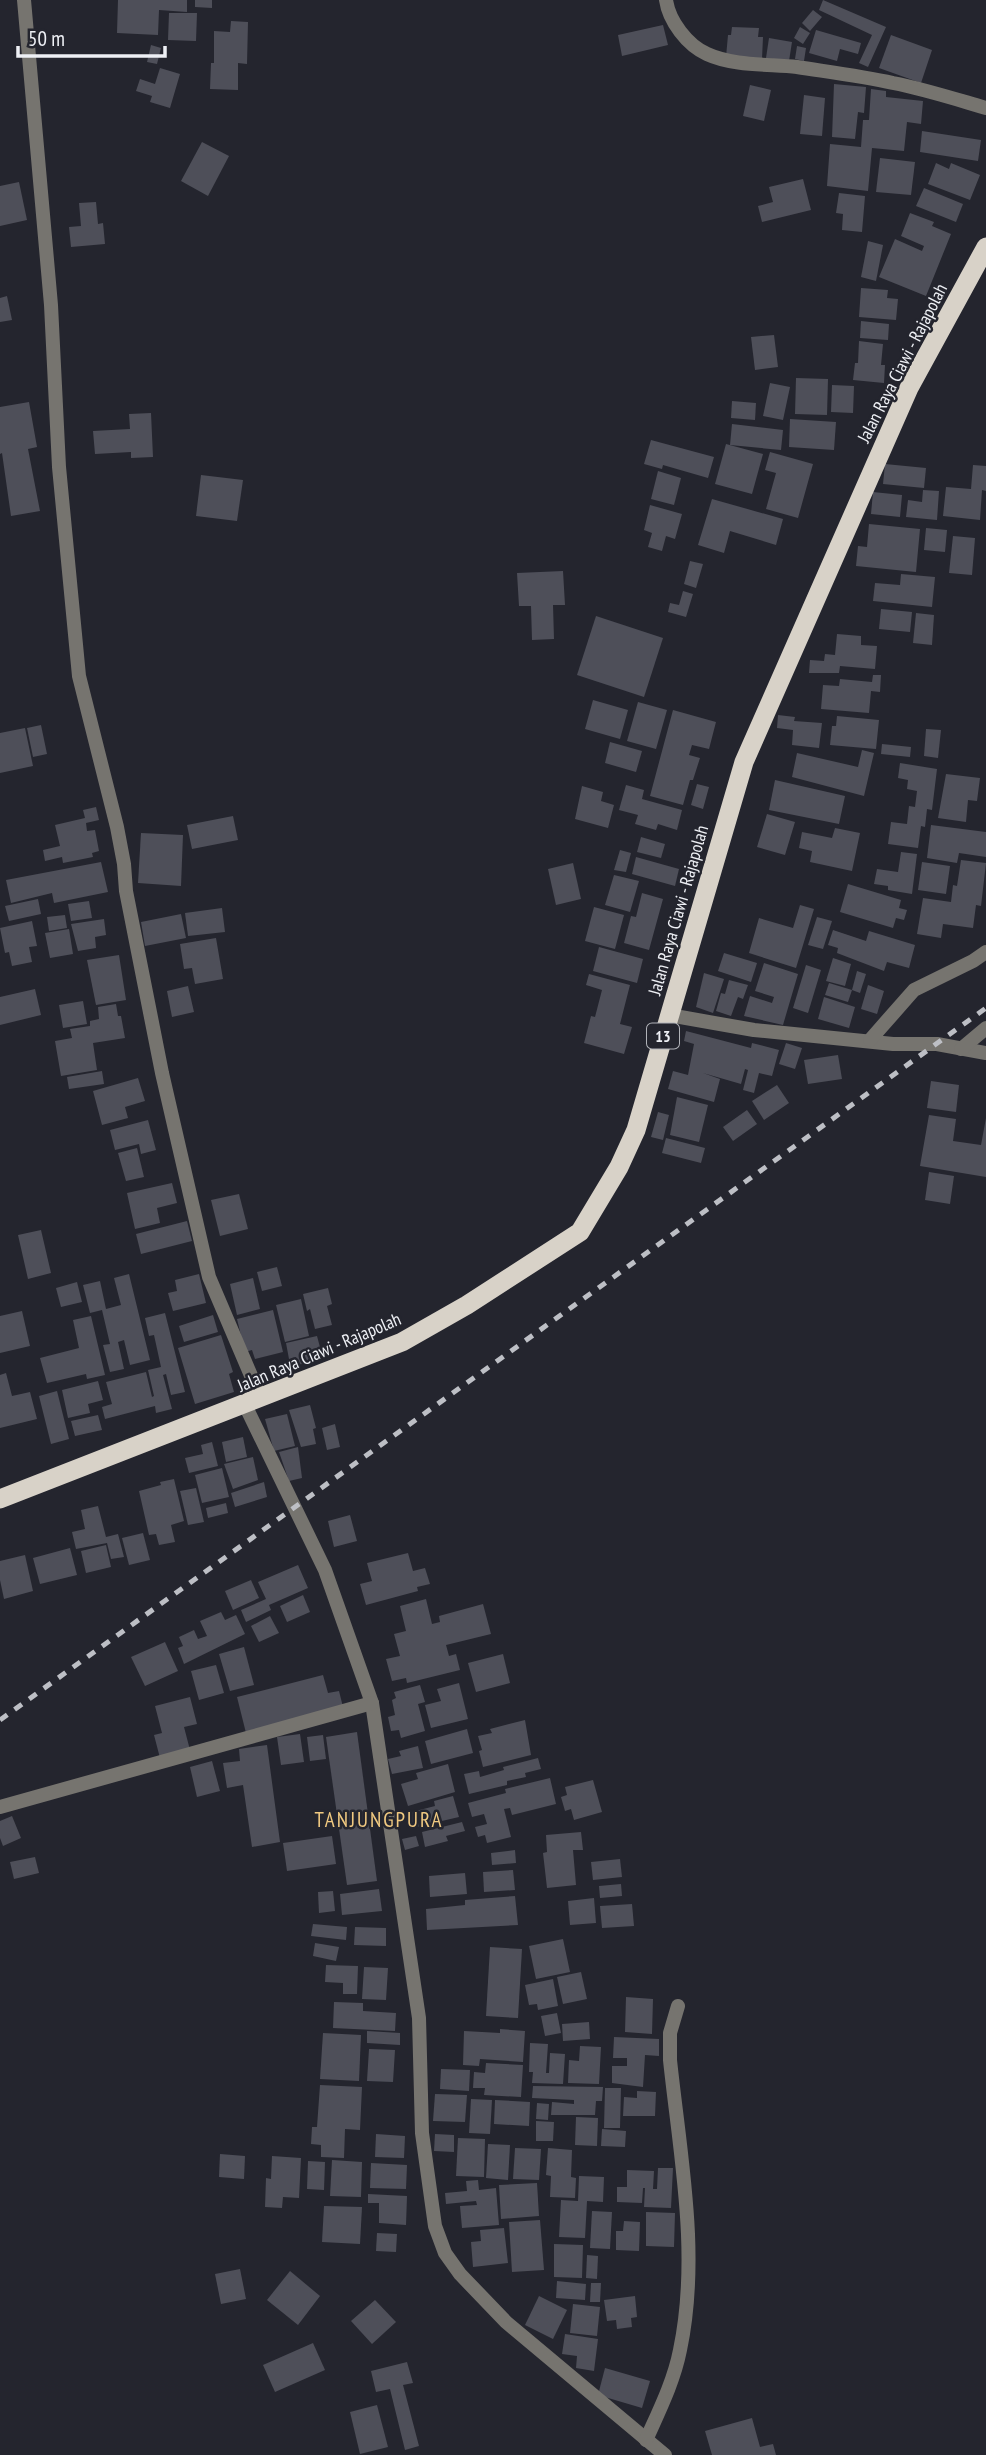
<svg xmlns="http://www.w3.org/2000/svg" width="986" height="2455" font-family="'PT Sans Narrow',sans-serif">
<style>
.building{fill:#4e4f59}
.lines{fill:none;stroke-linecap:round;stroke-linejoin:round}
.minor{stroke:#76746f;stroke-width:14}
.trunk{stroke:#d8d2c8;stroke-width:19}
.rail{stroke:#bdbfc5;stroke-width:5;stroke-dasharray:9 9;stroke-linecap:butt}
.labels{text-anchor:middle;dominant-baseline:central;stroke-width:5;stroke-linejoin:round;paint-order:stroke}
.shield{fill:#24252e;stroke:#b1b3b9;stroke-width:2}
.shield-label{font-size:16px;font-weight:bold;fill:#eef0f5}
.street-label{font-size:18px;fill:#eef0f5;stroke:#24252e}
.quarter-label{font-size:21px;letter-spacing:2px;fill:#f0c981;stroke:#24252e}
</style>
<rect width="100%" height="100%" fill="#24252e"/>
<g class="building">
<path d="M118,0H187V12L159,10L158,35L117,33Z"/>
<path d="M195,0H212V8L195,7Z"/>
<path d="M823,0L886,27L868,67L859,63L872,35L819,10Z"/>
<path d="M813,10L822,17L810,31L802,23Z"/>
<path d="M169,13H197L196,41L168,40Z"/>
<path d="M231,21L248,22L247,64L238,63V90L210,89L211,63H214V31L230,32Z"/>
<path d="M663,25L668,45L622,56L618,35Z"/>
<path d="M732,27L759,28L758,37H763L762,59L726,57L728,35H731Z"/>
<path d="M800,27L810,33L803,44L794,38Z"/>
<path d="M816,30L861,43L858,54L840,49L837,61L809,53Z"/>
<path d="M891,35L932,50L921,83L879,68Z"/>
<path d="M769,38L792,42L789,61L766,58Z"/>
<path d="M151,45L161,48L157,64L147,62Z"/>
<path d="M797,46L806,48L804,61L795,59Z"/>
<path d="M160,68L180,74L170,108L150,102L152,96L136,91L140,79L155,84Z"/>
<path d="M834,84L866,87L864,113L858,112L855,139L832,137Z"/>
<path d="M750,85L771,90L764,121L743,116Z"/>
<path d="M871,89L886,91V97L923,101L921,124L907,122L904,151L872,148L868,191L827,186L830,144L861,147L863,120H869Z"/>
<path d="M804,95L825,98L822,136L800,134Z"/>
<path d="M922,131L981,140L978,161L920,152Z"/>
<path d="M202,142L229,156L208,196L181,181Z"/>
<path d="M880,158L915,162L911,195L876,192Z"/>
<path d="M936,163L949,169L951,163L980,175L970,200L928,184Z"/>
<path d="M803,179L811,210L762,222L758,206L773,202L769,187Z"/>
<path d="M19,182L27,220L0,226V186Z"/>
<path d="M924,188L963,204L956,222L916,206Z"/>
<path d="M839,193L865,196L862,232L842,230L843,214L836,213Z"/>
<path d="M96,202L98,224L103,223L105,244L71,247L69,227L81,226L79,203Z"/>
<path d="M910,213L934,222L932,226L951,234L926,296L879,277L895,239L922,251L924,246L901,236Z"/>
<path d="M868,241L883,245L876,281L861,277Z"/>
<path d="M861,288L888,290L887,298L898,299L896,320L859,317Z"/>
<path d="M7,296L12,320L0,322V298Z"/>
<path d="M861,321L889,324L888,340L860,338Z"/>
<path d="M774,335L778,367L755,370L751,337Z"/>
<path d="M859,341L883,344L881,365H885L884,383L853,380L855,363H858Z"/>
<path d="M796,378L828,379L827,415L795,414Z"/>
<path d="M770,383L790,387L783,420L763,416Z"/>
<path d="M832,385L854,386L853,413L831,412Z"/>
<path d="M732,401L756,403L755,420L731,418Z"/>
<path d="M29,402L37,447L28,449L40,511L11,516L2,453L0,454V407Z"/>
<path d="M151,413L153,457L131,458V452L95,454L93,431L130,429L129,414Z"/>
<path d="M790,419L836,422L834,450L789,447Z"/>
<path d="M732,424L783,430L781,450L730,445Z"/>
<path d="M651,440L714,457L708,478L663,465L662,469L644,464Z"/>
<path d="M726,444L763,454L752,494L715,484Z"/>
<path d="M770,452L813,464L798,518L766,509L776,473L765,470Z"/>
<path d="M885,464L926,468L924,488L883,484Z"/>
<path d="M973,465L986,466V491L982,490L980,520L943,516L946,487L971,489Z"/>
<path d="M658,471L681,478L674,505L651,499Z"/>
<path d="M201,475L243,480L237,521L196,516Z"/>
<path d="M923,490L939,491L937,520L906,517L908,500L922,502Z"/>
<path d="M873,492L902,495L900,517L871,514Z"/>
<path d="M712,499L783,519L776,545L730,531L724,553L698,545Z"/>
<path d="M650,505L682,514L675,539L666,536L662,551L648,547L652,533L644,530Z"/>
<path d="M869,524L920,529L916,572L856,566L858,546L867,547Z"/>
<path d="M926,528L947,530L945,552L924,550Z"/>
<path d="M953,536L975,538L972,575L949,573Z"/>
<path d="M690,561L703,564L696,588L684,584Z"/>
<path d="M563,571L565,605H553L554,639L532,640L531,606H519L517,573Z"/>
<path d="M901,574L935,577L932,607L873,601L875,583L900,585Z"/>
<path d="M683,591L693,594L686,617L668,612L670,603L679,605Z"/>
<path d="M881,609L912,612L910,632L879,629Z"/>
<path d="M916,613L934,615L932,645L913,643Z"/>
<path d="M596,616L663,638L644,697L577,675Z"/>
<path d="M837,634L861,636V645L877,646L875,669L840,666L839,673H809L810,660L824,661L825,654L835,655Z"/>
<path d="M873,675H881L880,692L871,691L869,713L821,709L823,685L839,686L840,679L872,682Z"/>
<path d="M593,700L628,710L620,739L585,729Z"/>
<path d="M638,702L667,710L656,749L627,741Z"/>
<path d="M673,710L716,722L709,749L692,745L689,755L700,758L693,780H690L683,805L650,796Z"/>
<path d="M778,715L795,717L794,721L822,723L819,748L792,745L793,730L777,728Z"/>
<path d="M837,716L879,720L876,749L830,745L832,726H836Z"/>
<path d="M41,725L47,754L33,757L27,728Z"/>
<path d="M25,728L33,766L0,773V733Z"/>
<path d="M926,729L941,730L938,758L924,756Z"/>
<path d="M610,742L642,751L636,772L605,763Z"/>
<path d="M882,744L911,747L910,757L881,754Z"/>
<path d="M862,750L874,753L864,796L792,777L797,753L858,767Z"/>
<path d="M900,763L937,769L932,810L927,809L925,827L921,826L918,848L888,844L891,822L907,824L909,806L915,807L917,791L907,789L908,780L898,778Z"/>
<path d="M946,774L980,778L977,801L968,800L966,822L938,818Z"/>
<path d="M775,780L845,796L839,824L769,810Z"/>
<path d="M697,784L709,787L703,809L691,805Z"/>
<path d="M626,785L644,790L642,799L682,810L677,830L658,824L656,830L635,824L638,815L619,810Z"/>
<path d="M582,786L603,792L601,801L614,805L608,828L575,819Z"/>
<path d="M96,807L99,820L86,823L87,831L95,830L99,851L92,853L93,857L63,863L62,857L45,861L43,850L60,846L55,825L85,818L83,810Z"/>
<path d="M767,814L795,822L785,855L757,847Z"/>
<path d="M233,816L238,840L192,849L187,825Z"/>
<path d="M931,825L986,832V857L959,853L957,863L927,858Z"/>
<path d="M835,828L860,833L852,871L810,862L812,851L799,848L802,832L832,838Z"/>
<path d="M141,833L183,835L181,886L138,883Z"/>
<path d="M641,837L665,844L661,858L637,852Z"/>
<path d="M620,850L631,853L626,872L614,870Z"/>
<path d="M901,852L917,854L912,894L888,890V886L874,884L877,869L898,872Z"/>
<path d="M636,857L679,869L675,886L632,874Z"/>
<path d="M961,860L986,863L981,906L976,905L973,928L943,924L941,938L917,934L923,898L951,902L953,885L957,886Z"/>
<path d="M101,862L108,892L54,903L52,893L11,903L6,880Z"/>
<path d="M922,862L950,866L946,894L918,890Z"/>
<path d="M573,863L581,899L556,905L548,869Z"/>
<path d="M614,875L639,881L630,912L605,905Z"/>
<path d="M848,884L901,900L899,908L907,910L904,920L896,918L893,928L840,912Z"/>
<path d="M642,893L663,899L649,950L624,943L631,916L636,917Z"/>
<path d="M38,899L41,914L9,921L5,906Z"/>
<path d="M89,901L92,918L71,921L68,904Z"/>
<path d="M800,905L814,909L796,968L749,953L759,918L793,928Z"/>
<path d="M594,907L624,915L615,949L585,941Z"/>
<path d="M222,908L225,932L188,936L185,913Z"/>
<path d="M181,914L186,938L145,946L141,922Z"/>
<path d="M65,915L67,928L49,931L47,917Z"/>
<path d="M817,917L832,921L823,949L808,945Z"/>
<path d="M104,919L106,935L95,937L96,948L78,951L71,924Z"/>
<path d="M32,921L37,946L29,947L32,962L12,966L9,952L5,953L0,928Z"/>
<path d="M69,929L73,954L50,958L45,933Z"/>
<path d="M833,930L866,941L869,931L915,945L909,968L887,962L884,971L837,953L838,948L828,945Z"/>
<path d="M216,938L223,979L195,984L192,968L184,969L180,944Z"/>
<path d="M599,947L643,959L637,983L593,971Z"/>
<path d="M724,953L757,963L751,982L718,971Z"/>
<path d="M119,955L126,1000L96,1005L87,960Z"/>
<path d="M833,958L851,964L845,986L826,981Z"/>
<path d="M764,963L798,974L783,1025L744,1016L750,996L772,1003L774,997L755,991Z"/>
<path d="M806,965L821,970L808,1013L793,1008Z"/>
<path d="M857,971L866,974L860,993L852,990Z"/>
<path d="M704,973L724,979L713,1013L696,1007Z"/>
<path d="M589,974L630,985L620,1024L632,1027L624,1054L584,1043L591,1016L595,1017L602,990L586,985Z"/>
<path d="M729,980L748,985L743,999L738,997L731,1016L716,1011L721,993L725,994Z"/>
<path d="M829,983L852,990L848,1002L825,995Z"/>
<path d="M868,985L884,991L877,1014L861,1009Z"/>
<path d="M188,986L194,1012L172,1017L167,991Z"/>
<path d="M35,989L41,1015L0,1025V997Z"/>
<path d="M824,997L855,1007L849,1028L818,1019Z"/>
<path d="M83,1001L87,1024L63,1028L59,1005Z"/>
<path d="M116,1004L118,1016H121L125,1038L93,1043L97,1070L61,1076L55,1041L72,1038L70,1029L90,1026V1021L99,1019L98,1007Z"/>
<path d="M686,1031L751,1048L752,1043L779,1050L772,1076L759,1073L754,1093L743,1090L748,1070L745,1069L741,1084L703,1073L720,1079L714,1102L668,1089L673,1071L688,1075L694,1044L684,1041Z"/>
<path d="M786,1043L802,1048L795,1069L779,1064Z"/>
<path d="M838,1055L842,1079L808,1084L804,1060Z"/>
<path d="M102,1071L104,1084L69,1089L67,1077Z"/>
<path d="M138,1078L145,1101L125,1107L128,1118L102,1125L93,1091Z"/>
<path d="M931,1081L959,1085L956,1112L927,1108Z"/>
<path d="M777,1085L789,1103L764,1120L752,1101Z"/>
<path d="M677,1097L708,1105L699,1142L670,1135Z"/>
<path d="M747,1110L757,1124L733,1141L723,1127Z"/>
<path d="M658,1112L669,1115L663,1140L651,1137Z"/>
<path d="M929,1115L956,1119L953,1141L981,1145L986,1118V1177L920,1166Z"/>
<path d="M148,1120L156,1150L141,1154L139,1144L115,1150L110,1130Z"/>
<path d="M666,1138L705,1148L701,1163L662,1153Z"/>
<path d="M137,1148L144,1177L126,1181L118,1153Z"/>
<path d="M929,1172L954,1176L950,1204L925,1200Z"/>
<path d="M172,1183L177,1203L157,1208L160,1223L135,1229L127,1193Z"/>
<path d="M239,1194L248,1229L220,1236L211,1200Z"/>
<path d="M187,1221L192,1241L141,1254L136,1234Z"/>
<path d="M41,1230L51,1273L28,1279L18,1235Z"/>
<path d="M277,1267L282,1286L262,1291L257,1272Z"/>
<path d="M129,1274L150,1360L130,1365L124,1340L118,1342L124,1369L110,1372L103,1345L110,1344L102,1310L90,1313L83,1285L100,1281L106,1309L121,1305L114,1278Z"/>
<path d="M199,1274L206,1303L173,1311L168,1293L177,1291L175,1280Z"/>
<path d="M253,1278L260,1309L237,1315L230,1284Z"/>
<path d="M77,1282L82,1302L61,1307L56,1288Z"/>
<path d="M328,1288L332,1304L327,1306L332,1325L315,1329L310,1309L307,1311L303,1294Z"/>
<path d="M301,1299L309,1336L285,1342L276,1305Z"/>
<path d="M273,1310L283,1352L255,1359L252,1350L245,1352L237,1319Z"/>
<path d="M22,1311L30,1346L0,1353V1316Z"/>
<path d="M165,1313L185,1392L171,1395L166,1374L163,1375L172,1409L156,1413L155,1406L105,1419L102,1407L112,1404L106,1382L146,1372L152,1397L154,1396L148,1370L161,1367L154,1335L149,1336L145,1318Z"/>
<path d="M213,1315L218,1332L184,1342L179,1326Z"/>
<path d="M91,1316L105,1375L87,1379L86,1374L47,1383L40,1358L79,1348L73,1320Z"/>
<path d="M221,1335L233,1372L229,1374L234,1392L195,1404L178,1348Z"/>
<path d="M317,1336L321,1351L315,1352L317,1360L298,1365L296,1357L289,1359L286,1343Z"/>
<path d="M6,1373L12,1396L30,1392L37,1419L0,1428V1375Z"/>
<path d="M98,1381L103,1400L88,1404L90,1413L68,1418L62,1390Z"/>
<path d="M57,1391L69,1439L51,1444L39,1396Z"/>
<path d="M310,1405L316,1428L313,1429L316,1444L301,1447L289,1410Z"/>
<path d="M287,1414L295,1446L274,1451L265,1419Z"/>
<path d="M98,1415L102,1430L75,1436L71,1421Z"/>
<path d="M335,1424L340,1447L327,1450L322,1428Z"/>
<path d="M243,1437L247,1457L226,1462L222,1442Z"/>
<path d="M212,1442L218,1466L189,1473L185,1458L203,1454L201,1445Z"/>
<path d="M298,1447L302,1478L289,1481L279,1452Z"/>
<path d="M253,1457L258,1480L233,1489L224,1464Z"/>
<path d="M222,1468L229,1497L202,1503L195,1475Z"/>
<path d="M174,1479L184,1521L171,1525L175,1542L159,1545L156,1534L149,1535L139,1491L161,1485L160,1482Z"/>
<path d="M264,1482L267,1497L235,1507L231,1493Z"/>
<path d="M196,1488L204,1522L188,1525L180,1491Z"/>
<path d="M226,1503L228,1513L208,1518L206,1508Z"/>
<path d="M98,1506L106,1537L118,1534L124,1557L111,1559L107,1543L76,1549L72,1532L85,1529L81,1510Z"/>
<path d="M350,1515L357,1541L334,1547L328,1521Z"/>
<path d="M143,1533L150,1560L129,1565L122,1538Z"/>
<path d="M106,1545L111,1567L86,1573L81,1551Z"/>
<path d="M70,1548L77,1575L40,1584L33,1558Z"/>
<path d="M408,1553L413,1571L425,1568L430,1584L417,1587L418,1591L366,1605L360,1584L372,1581L367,1563Z"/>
<path d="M25,1555L33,1591L4,1599L0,1580V1561Z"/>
<path d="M298,1565L308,1588L269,1605L271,1610L246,1622L241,1610L266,1599L258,1582Z"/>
<path d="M251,1580L259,1598L233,1610L225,1591Z"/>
<path d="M303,1595L310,1612L287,1622L280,1606Z"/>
<path d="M426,1599L432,1624L440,1622L439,1616L483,1604L491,1634L446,1645L449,1656L456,1654L460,1670L407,1683L406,1678L392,1681L386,1659L400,1656L394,1634L406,1631L400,1606Z"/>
<path d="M221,1612L225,1620L236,1615L245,1634L184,1664L178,1648L183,1646L179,1637L194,1630L198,1639L207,1636L200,1621Z"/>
<path d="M270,1616L279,1633L259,1642L251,1626Z"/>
<path d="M165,1642L178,1671L145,1686L131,1657Z"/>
<path d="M244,1647L254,1685L230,1691L219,1654Z"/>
<path d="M503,1654L510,1683L476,1692L468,1663Z"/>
<path d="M216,1665L224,1693L199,1700L191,1671Z"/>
<path d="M323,1675L328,1693L339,1691L343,1707L246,1733L237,1697Z"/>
<path d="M459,1683L468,1719L431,1728L425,1705L441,1701L437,1689Z"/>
<path d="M420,1685L425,1702L418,1704L425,1731L401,1738L399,1730L391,1731L388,1717L395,1715L392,1700L396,1698L394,1692Z"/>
<path d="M190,1697L197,1724L184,1727L190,1750L160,1758L154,1735L162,1733L155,1706Z"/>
<path d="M525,1720L531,1755L483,1767L479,1751L482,1750L478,1736L492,1733L490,1729Z"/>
<path d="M467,1729L473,1753L431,1764L425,1741Z"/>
<path d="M357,1732L377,1881L347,1885L326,1737Z"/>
<path d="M300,1734L304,1762L281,1765L277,1737Z"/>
<path d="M323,1735L326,1759L310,1761L307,1737Z"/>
<path d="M267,1745L280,1842L252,1847L243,1785L227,1788L223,1763L240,1761L239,1749Z"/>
<path d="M418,1746L423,1768L392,1774L388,1759L401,1756L399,1751Z"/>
<path d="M538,1758L541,1769L525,1773L526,1777L507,1781V1785L469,1794L464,1774L479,1771L480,1777L504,1770L503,1767Z"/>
<path d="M212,1761L220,1791L197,1797L190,1767Z"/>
<path d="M448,1764L455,1792L408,1806L401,1784L418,1779L416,1773Z"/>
<path d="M550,1778L556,1804L512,1815L510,1808L504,1809L511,1837L487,1843L485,1835L478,1837L475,1827L487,1824L484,1814L472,1817L468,1803L506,1793L505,1789Z"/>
<path d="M593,1780L602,1812L574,1820L571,1809L565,1811L561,1797L567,1795L565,1787Z"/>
<path d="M453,1796L459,1817L412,1828L408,1813L435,1806L434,1801Z"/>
<path d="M12,1816L21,1838L3,1846L0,1838V1821Z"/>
<path d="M462,1822L465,1831L446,1836L448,1841L425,1847L422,1832Z"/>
<path d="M581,1832L583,1850H573L576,1885L547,1888L543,1853L547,1852L546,1835Z"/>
<path d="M332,1836L336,1864L287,1871L283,1843Z"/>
<path d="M416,1836L419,1846L405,1850L402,1839Z"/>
<path d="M515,1850L516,1863L492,1865L491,1853Z"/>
<path d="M35,1857L39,1873L14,1879L10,1862Z"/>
<path d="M620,1859L622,1877L593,1880L591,1862Z"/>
<path d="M513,1870L515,1890L484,1892L483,1872Z"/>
<path d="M465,1873L467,1894L430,1897L429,1876Z"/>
<path d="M621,1884L622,1896L600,1898L599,1886Z"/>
<path d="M379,1889L382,1911L342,1915L340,1894Z"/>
<path d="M333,1891L335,1911L319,1913L318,1892Z"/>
<path d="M515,1896L518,1925L427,1930L426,1909L465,1905V1900Z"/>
<path d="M594,1898L596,1923L570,1925L568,1901Z"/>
<path d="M632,1904L634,1926L602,1928L600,1906Z"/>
<path d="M313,1924L347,1927L346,1940L311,1936Z"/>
<path d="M355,1927L386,1928V1946L354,1945Z"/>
<path d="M563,1939L570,1972L536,1979L529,1946Z"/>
<path d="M315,1943L339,1947L336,1961L313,1956Z"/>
<path d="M490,1947L522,1949L518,2018L486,2016Z"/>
<path d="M326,1965L358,1966L357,1994H343V1983L325,1982Z"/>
<path d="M364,1967L388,1968L386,2000L362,1999Z"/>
<path d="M581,1972L587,1999L563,2004L557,1977Z"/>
<path d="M553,1979L558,2006L538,2010L537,2004L529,2005L525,1985Z"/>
<path d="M626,1997L653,1999L652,2034L625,2032Z"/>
<path d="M334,2002L363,2003V2011L396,2013L395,2031L333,2028Z"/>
<path d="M557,2013L561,2033L545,2036L541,2016Z"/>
<path d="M589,2022L590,2039L563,2041L562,2024Z"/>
<path d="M500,2029L525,2031L523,2062L480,2059L479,2066L463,2065L464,2031L500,2033Z"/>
<path d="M367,2031L400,2033V2045L367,2043Z"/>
<path d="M323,2033L361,2035L359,2081L320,2079Z"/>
<path d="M614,2037L659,2039V2056L645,2055L643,2087L612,2083V2066H627V2058H613Z"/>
<path d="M530,2043L548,2044L546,2073H549L550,2053L565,2054L563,2084L532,2083L533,2072H529Z"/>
<path d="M580,2046L601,2047L599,2084L568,2083L569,2060L579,2061Z"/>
<path d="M369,2049L395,2050L393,2082L367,2081Z"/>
<path d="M486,2063L523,2065L521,2097L484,2095L485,2088H473L474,2072L485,2073Z"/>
<path d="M441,2069L470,2070L469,2091L440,2089Z"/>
<path d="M320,2085L362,2087L360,2130L345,2129L344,2158L321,2157V2145L311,2144L312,2127H317Z"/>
<path d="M533,2086L603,2087L602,2101H596L595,2115H551L552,2102L574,2104V2100L532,2098Z"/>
<path d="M605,2088H621L620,2128H604Z"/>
<path d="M637,2091L656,2092L655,2116H623L624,2097L637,2098Z"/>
<path d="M435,2094L467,2095L465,2122L433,2121Z"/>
<path d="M471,2099L492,2100L490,2134L469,2133Z"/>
<path d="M495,2100L530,2102L529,2126L494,2124Z"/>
<path d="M537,2103L549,2104L548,2120L536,2119Z"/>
<path d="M576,2117L598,2118L597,2146L575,2145Z"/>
<path d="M536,2121L554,2122L553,2141H536Z"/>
<path d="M602,2129L626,2131L625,2147L601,2146Z"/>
<path d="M376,2134L405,2136L404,2158L375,2157Z"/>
<path d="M435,2134L454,2135V2152L434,2151Z"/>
<path d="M458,2138L485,2139L484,2177L456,2176Z"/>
<path d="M488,2144L510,2145L508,2180L486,2178Z"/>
<path d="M515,2148L541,2149L539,2180L513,2179Z"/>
<path d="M548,2148L572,2150L571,2177L576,2178L575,2198L550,2197L551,2176L546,2175Z"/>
<path d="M220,2154L245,2156L244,2179L219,2177Z"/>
<path d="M272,2156L301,2158L299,2198L283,2197L282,2208L265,2207L266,2178L271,2179Z"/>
<path d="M332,2160L362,2162L361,2197L330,2196Z"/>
<path d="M308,2161L325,2162L324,2190L307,2189Z"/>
<path d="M371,2163L407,2165L406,2189L370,2188Z"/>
<path d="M658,2168H673L671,2208L644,2207L645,2188H643L642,2203L617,2202V2187H627V2170L654,2171L653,2189H657Z"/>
<path d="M579,2176L604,2177L603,2202L587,2201L585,2238L559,2237L561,2200L578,2201Z"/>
<path d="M478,2180L479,2190L496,2188L499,2225L462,2228L460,2206L477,2205L476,2201L446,2204L445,2193L467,2191L466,2181Z"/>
<path d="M537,2183L539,2216L501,2219L499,2185Z"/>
<path d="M368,2194L407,2196L406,2225L379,2223V2203H368Z"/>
<path d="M324,2206L362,2207L360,2244L322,2242Z"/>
<path d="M592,2211L612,2212L610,2249L590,2248Z"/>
<path d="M646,2212L675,2213L674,2247L646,2246Z"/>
<path d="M540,2220L544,2270L512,2272L509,2222Z"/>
<path d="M624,2221L640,2222L639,2251L616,2250V2231H623Z"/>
<path d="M504,2228L508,2263L473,2267L471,2242L481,2241L480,2230Z"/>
<path d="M377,2233L397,2234L396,2252L376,2251Z"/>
<path d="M554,2244L583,2245L582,2278L554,2277Z"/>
<path d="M587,2255L598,2256L597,2279L586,2278Z"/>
<path d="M240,2269L246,2299L221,2304L215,2274Z"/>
<path d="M290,2271L320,2296L298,2325L267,2300Z"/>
<path d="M557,2281L586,2284L585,2300L556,2298Z"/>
<path d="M591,2283H601L600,2302H590Z"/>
<path d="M539,2296L567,2310L553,2339L525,2325Z"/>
<path d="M635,2296L637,2317L631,2318L632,2327L617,2329L616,2320L607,2321L604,2300Z"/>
<path d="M375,2300L396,2322L372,2344L351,2321Z"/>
<path d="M573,2304L600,2307L597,2336L570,2333Z"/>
<path d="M565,2334L598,2339L594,2371L576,2368L577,2356L562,2354Z"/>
<path d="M313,2343L325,2370L275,2392L263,2365Z"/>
<path d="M407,2362L413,2383L403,2385L419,2446L405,2450L390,2389L376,2392L371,2371Z"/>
<path d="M605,2368L650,2381L642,2408L598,2395Z"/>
<path d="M377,2405L388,2447L360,2454L350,2412Z"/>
<path d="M752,2418L760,2447L773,2444L776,2455H712L705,2431Z"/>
</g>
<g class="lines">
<g class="minor">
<path d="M24,0L51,305L59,467L79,676L117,827L124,864L126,891L162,1073L209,1277L261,1399"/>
<path d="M666,0C669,21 687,45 707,54C733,66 768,64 797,67C829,72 861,76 893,83C924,89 955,99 986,108"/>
<path d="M669,1015L754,1030L893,1044H937L986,1053"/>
<path d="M870,1040L914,990L973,961L986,952"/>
<path d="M961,1049L986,1028"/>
<path d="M245,1405L325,1570L372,1703L419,2018L422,2133L435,2226L445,2253L460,2274L506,2322L665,2455"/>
<path d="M0,1807L372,1703"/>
<path d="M646,2440C659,2411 674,2381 680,2350C700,2255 680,2155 670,2060V2033L678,2006"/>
</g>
<path class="trunk" d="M0,1499L402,1342L467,1305L580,1232L619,1167L636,1130L744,762L909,388L986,247"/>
<path class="rail" d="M0,1720L986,1008"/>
</g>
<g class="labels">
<rect class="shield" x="647" y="1023.5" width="32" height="25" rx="5"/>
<g class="shield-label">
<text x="663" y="1036">13</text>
</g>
<g class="street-label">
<text transform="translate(902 363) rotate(-63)">Jalan Raya Ciawi - Rajapolah</text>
<text transform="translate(678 910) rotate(-74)">Jalan Raya Ciawi - Rajapolah</text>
<text transform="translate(319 1352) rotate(-23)">Jalan Raya Ciawi - Rajapolah</text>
</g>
<g class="quarter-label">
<text x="379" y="1819">TANJUNGPURA</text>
</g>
</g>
<path d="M18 46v10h147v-10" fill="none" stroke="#eef0f5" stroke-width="3.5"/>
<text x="28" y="46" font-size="21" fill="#eef0f5" stroke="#24252e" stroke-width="5" paint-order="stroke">50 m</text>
</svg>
